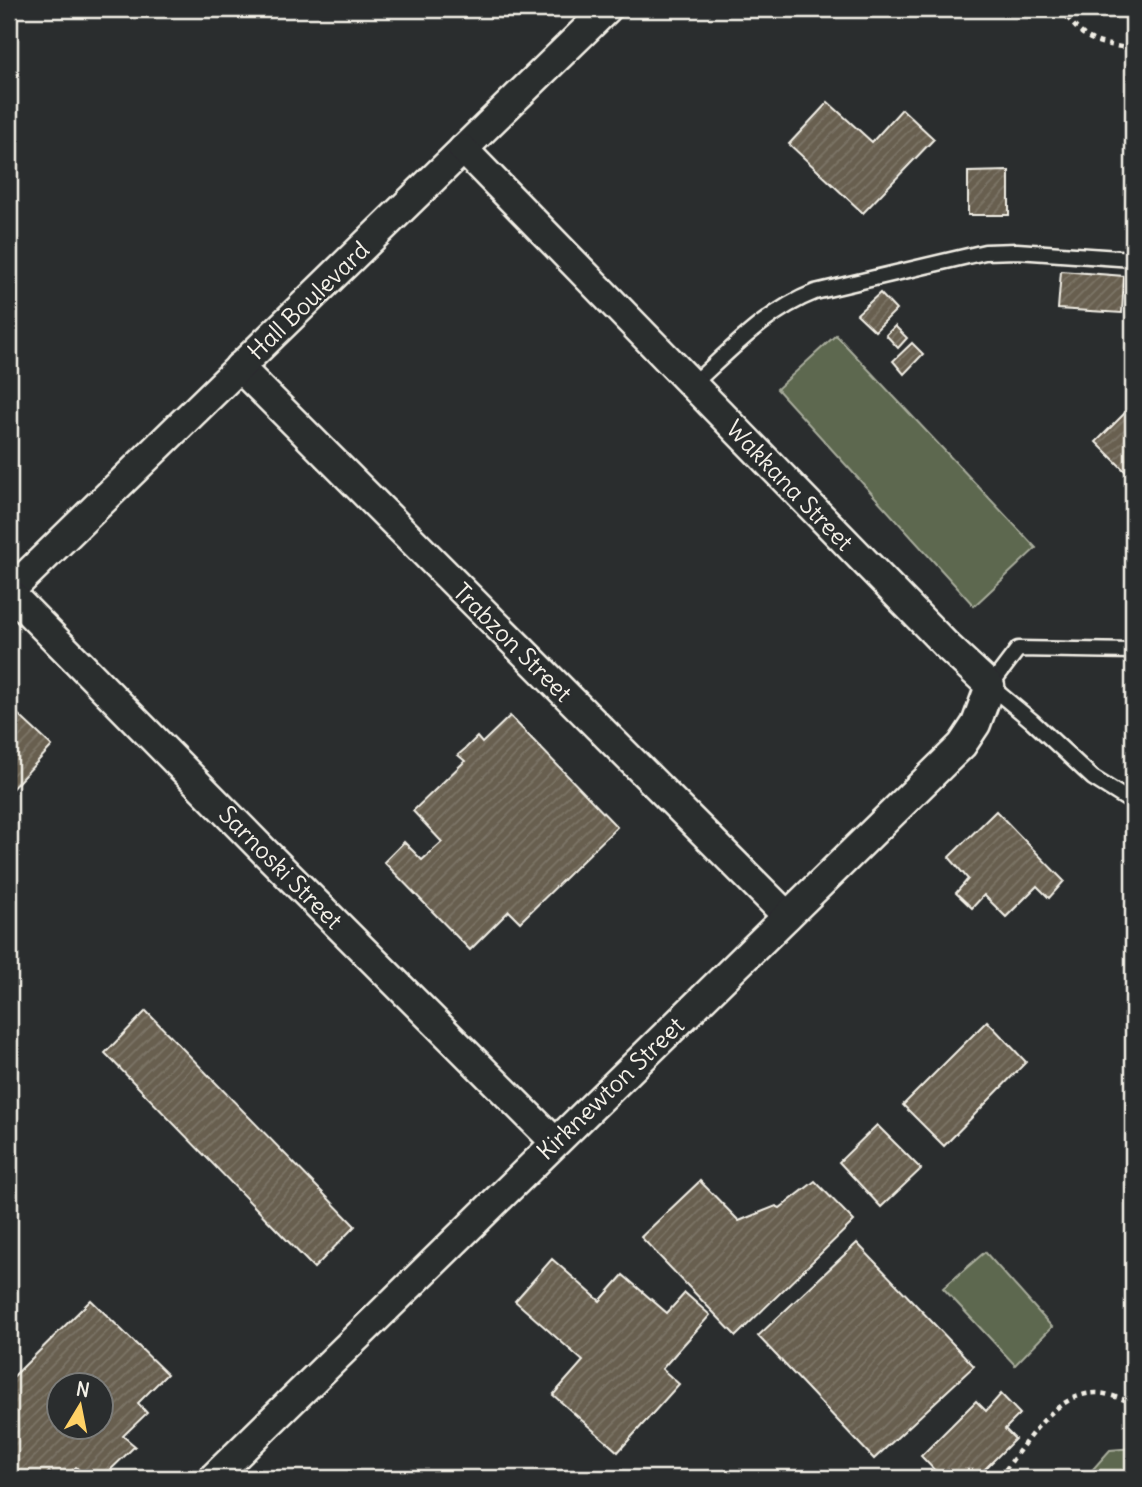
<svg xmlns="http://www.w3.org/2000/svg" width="1142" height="1487" font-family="Delius,sans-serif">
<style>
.green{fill:#5d684f;stroke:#a8ac9c;stroke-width:2}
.building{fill:url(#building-hatch);stroke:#f4f1e8;stroke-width:2;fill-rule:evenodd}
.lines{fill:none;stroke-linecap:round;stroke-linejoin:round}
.service-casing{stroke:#f4f1e8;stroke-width:19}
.minor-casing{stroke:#f4f1e8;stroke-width:33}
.path{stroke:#f4f1e8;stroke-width:4.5;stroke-dasharray:5 5;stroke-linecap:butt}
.service{stroke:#2a2d2e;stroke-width:14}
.minor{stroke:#2a2d2e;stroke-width:28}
.labels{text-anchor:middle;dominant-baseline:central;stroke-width:5;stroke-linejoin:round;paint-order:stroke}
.street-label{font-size:24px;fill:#f4f1e8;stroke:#2a2d2e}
</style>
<defs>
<pattern id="building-hatch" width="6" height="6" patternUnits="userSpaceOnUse" patternTransform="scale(1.75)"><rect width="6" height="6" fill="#675e4f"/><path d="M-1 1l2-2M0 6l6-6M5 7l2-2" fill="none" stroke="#7d7668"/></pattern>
</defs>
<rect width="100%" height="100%" fill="#2a2d2e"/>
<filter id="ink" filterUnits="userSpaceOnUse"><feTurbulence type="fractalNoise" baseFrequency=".0143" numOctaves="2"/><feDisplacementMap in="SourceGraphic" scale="14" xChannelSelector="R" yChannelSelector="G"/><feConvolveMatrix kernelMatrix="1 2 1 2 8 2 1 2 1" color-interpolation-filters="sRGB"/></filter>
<g filter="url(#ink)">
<g class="green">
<path d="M836,335L1036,548L974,606L777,389Z"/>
<path d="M985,1252L1052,1327L1015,1365L943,1288Z"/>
<path d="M1133,1448V1478H1085L1110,1450Z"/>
</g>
<g class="building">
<path d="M828,102L872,142L902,109L934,139L863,213L789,144Z"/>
<path d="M1009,171V215H968V172Z"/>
<path d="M1061,271L1124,276L1122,313L1058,309Z"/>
<path d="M880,293L896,310L875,331L857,314Z"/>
<path d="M895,326L907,338L898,348L886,335Z"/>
<path d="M912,343L923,354L904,374L893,361Z"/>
<path d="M1128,410L1133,415L1132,478L1096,442Z"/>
<path d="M9,706L52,746L9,792Z"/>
<path d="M510,716L617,827L520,922L509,911L470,950L384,862L404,842L422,860L442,842L413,811L465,761L458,755L465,749L477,737L482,743Z"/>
<path d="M996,811L1064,881L1049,898L1037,886L1006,917L984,895L972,908L956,893L968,879L949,857Z"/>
<path d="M146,1011L355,1226L314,1268L105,1053Z"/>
<path d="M987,1021L1026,1062L944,1146L903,1105Z"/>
<path d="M877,1125L921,1169L881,1207L839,1162Z"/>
<path d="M700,1181L739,1221L776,1206L780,1208L815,1181L854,1221L736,1336L641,1237Z"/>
<path d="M857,1243L974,1366L874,1459L758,1336Z"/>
<path d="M552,1259L600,1301L623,1275L667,1313L685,1293L710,1315L662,1369L679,1384L618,1452L553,1395L583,1361L515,1301Z"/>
<path d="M91,1300L167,1374L138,1403L147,1413L123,1436L135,1446L102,1478H88L76,1467L64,1478H55L49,1472L43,1478H9V1381ZM60,1386H102V1428H60Z"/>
<path d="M1001,1394L1020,1414L1005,1429L1015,1439L976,1478H942L921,1456L976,1401L986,1411Z"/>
</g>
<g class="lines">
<defs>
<g id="service">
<path d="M692,385C731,350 766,311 815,292L985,252L1017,251L1133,259"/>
<path d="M1133,651L1018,649L990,686L1032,721L1093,778L1133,803"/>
</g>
<g id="minor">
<path d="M239,367L787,916"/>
<path d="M9,592L607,9"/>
<path d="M9,592L265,852L555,1142"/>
<path d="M213,1478L962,745L976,724L990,686L946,645L463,149"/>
</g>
</defs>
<use href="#service" class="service-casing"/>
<use href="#minor" class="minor-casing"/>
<g class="path">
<path d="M1061,9C1086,43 1092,42 1133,49"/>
<path d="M999,1478C1024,1447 1051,1394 1096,1393C1108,1393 1121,1399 1133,1403"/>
</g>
<use href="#service" class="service"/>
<use href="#minor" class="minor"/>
</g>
</g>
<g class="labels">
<g class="street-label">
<text transform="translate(308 300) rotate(-44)">Hall Boulevard</text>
<text transform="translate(790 485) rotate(46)">Wakkana Street</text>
<text transform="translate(513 642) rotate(45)">Trabzon Street</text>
<text transform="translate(281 867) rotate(45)">Sarnoski Street</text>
<text transform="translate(610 1088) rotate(-44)">Kirknewton Street</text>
</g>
</g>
<rect width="1142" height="1487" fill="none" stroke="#2a2d2e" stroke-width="35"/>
<rect x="18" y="18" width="1107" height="1452" fill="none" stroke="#f4f1e8" stroke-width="2.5" filter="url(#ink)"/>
<g transform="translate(80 1406) rotate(10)"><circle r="33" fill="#2a2d2e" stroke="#7b7b78" stroke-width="2"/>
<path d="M0-5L12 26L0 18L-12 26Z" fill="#ffd166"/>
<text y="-10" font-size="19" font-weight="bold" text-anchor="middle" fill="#f4f1e8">N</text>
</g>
</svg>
